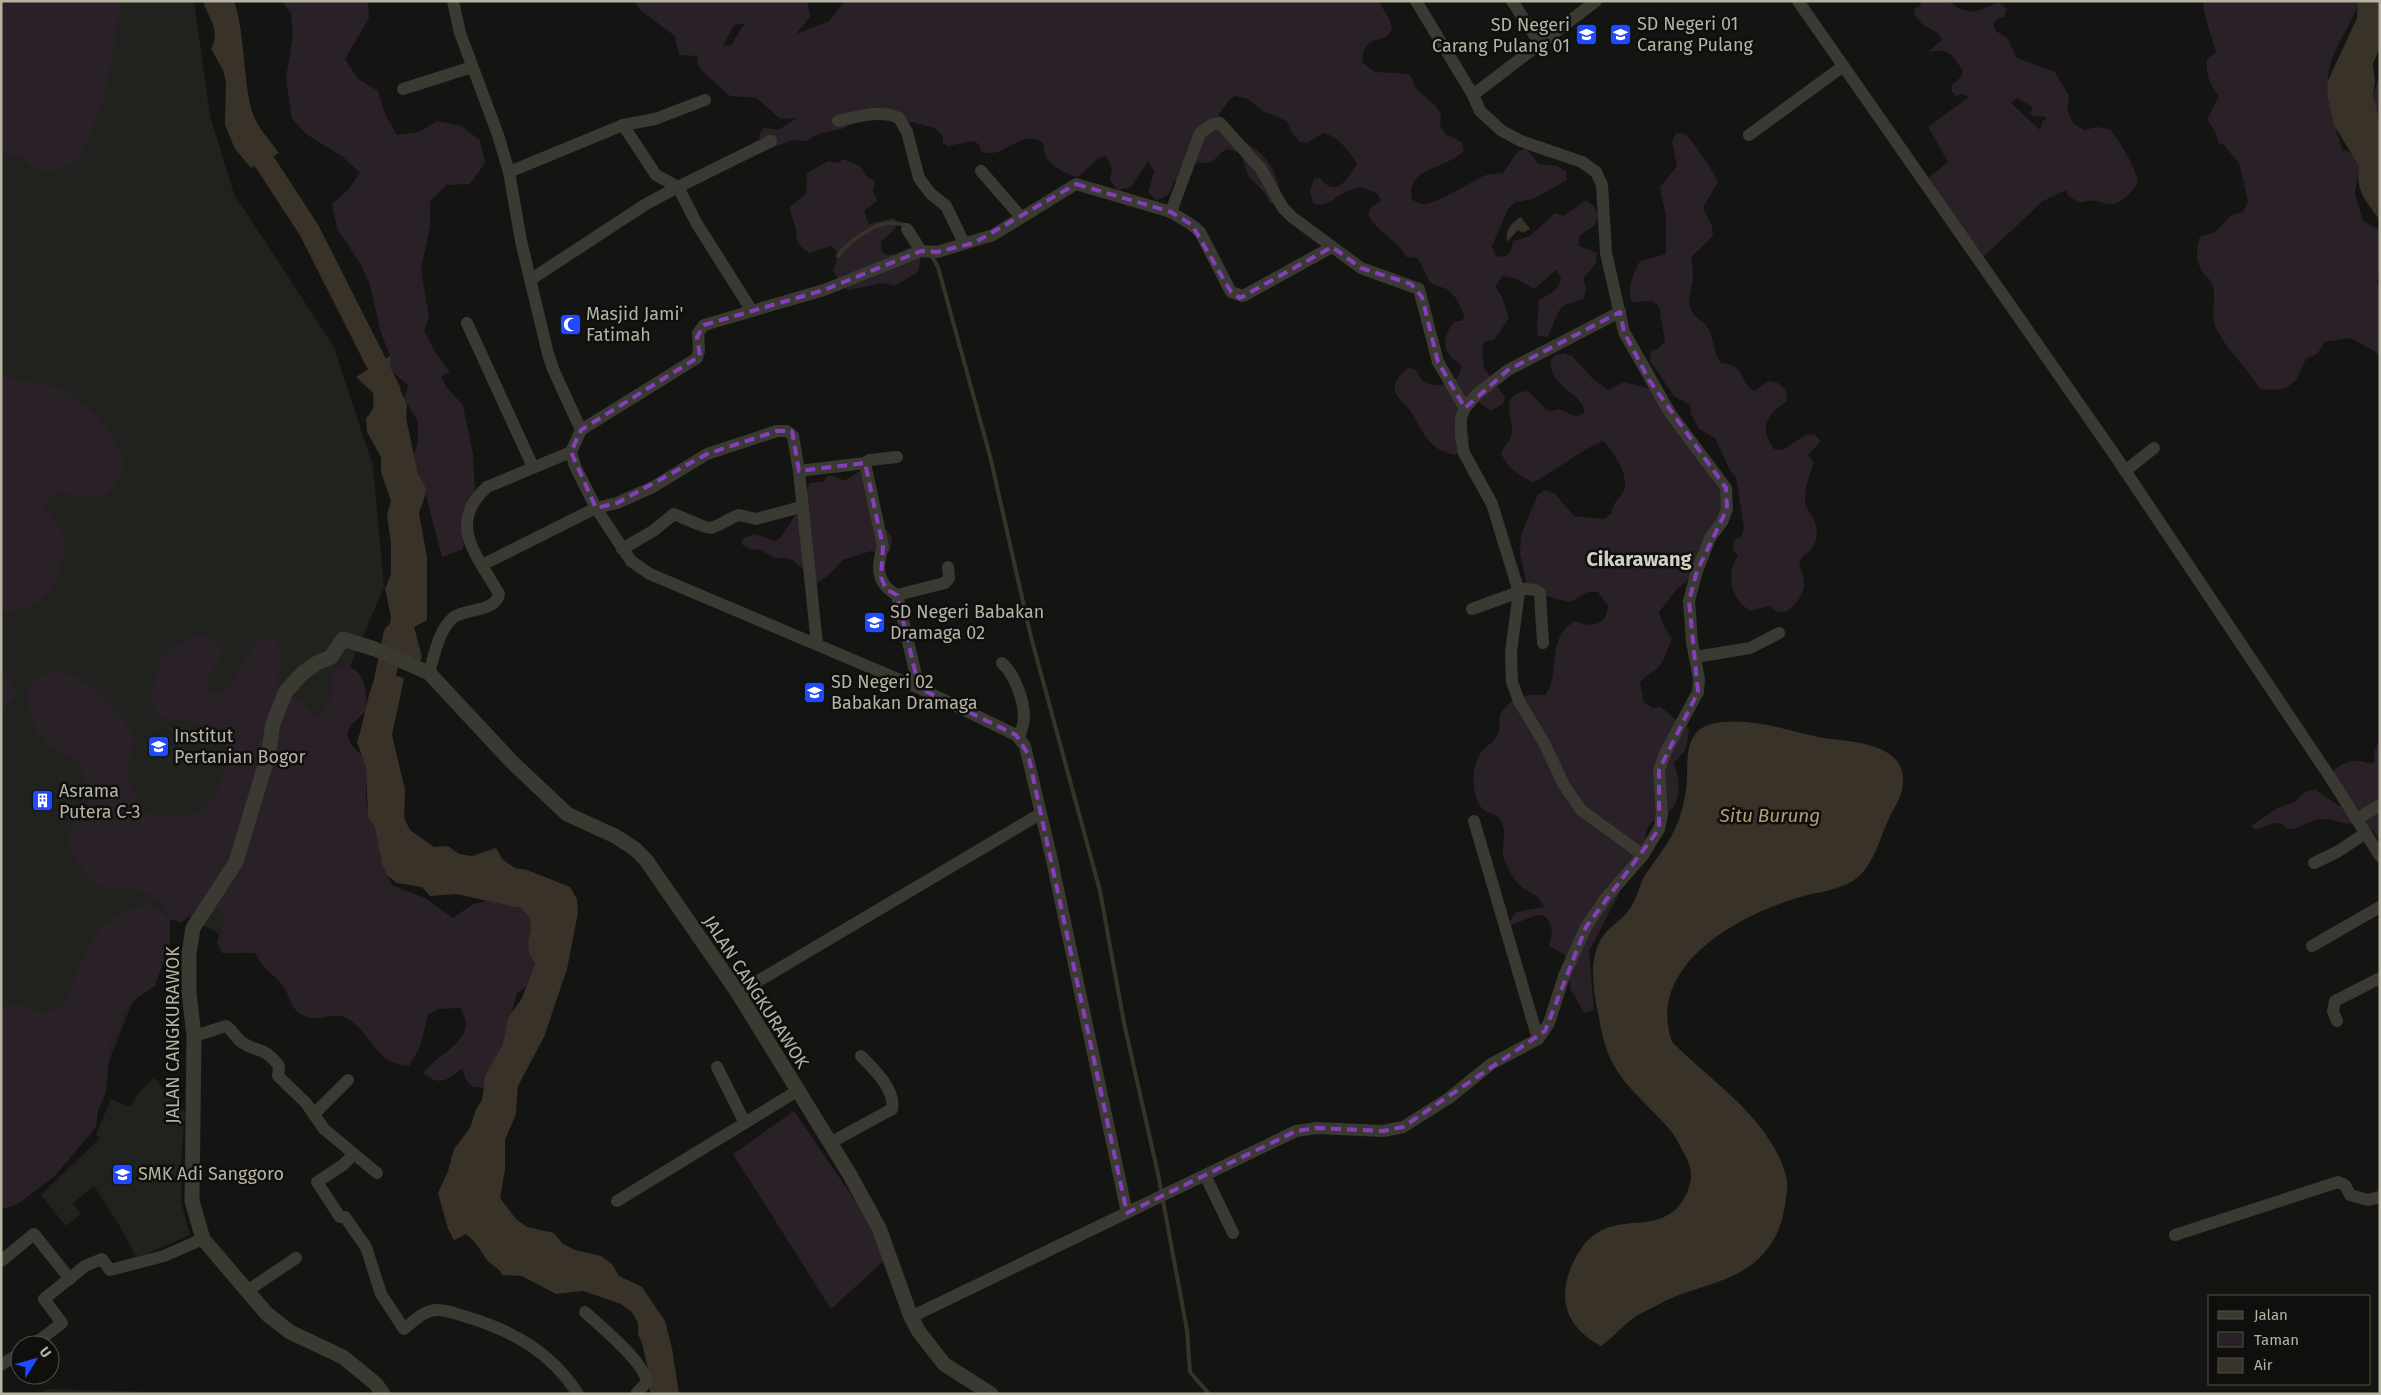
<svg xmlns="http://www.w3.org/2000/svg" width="2381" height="1395" font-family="'Fira Sans',sans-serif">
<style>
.built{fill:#21211e}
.green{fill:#2a2027;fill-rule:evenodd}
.water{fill:#393228}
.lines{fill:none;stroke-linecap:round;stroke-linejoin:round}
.stream{stroke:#393228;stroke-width:4}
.river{stroke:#393228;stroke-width:21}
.minor{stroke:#3a3a33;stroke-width:12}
.tertiary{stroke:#3a3a33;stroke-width:15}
.marked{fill:none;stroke:#8440bb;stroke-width:4;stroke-dasharray:10 6;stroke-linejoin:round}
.labels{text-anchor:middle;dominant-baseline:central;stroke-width:5;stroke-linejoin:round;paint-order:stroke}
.poi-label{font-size:18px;fill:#b6b3a3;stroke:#0f0f0d;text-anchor:start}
.street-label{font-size:18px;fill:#b6b3a3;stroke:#0f0f0d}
.water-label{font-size:19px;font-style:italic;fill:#b59d76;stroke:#0f0f0d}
.quarter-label{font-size:20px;font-weight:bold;fill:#d2d0c4;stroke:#0f0f0d}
</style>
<rect width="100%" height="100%" fill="#141412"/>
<g class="built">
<path d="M1,1H194L210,116L234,194L334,347L373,466L384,587L232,942L171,906L77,1141L1,1197Z"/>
<path d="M154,1078L185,1112L181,1162V1202L190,1235L137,1258L119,1225L94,1186L73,1203L81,1214L66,1226L41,1195L100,1138L96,1134L111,1099L130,1107L139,1092Z"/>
<path d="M47,1389L232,1394H39Z"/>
</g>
<g class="green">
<path d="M1,1H122L105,94L89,141L78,160L57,172L35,170L21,156L1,153Z"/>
<path d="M282,1H368L369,18L345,59L358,79L378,91L385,114L397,135L419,132L437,121L461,126L480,140L485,163L470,184L446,185L430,202V226L421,270L429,317L424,331L435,352L450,372L441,376L446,387L463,405L473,454L476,508L466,522L463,549L442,557L426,496L427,490L420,480L413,455L418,443V422L404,398L409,386L390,370V356L381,333L370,285L361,265L337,228L332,204L347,191L360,173L343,157L306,134L292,119L286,77L293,35L291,13Z"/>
<path d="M634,1H807L810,17L796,34L829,21L845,1L1379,2L1390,20L1392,29L1387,37C1370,41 1363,43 1362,62L1375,72L1409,74L1418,91L1436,106L1441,115L1440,125L1445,134L1462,142L1464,151C1446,170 1405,166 1412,200C1416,201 1420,204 1423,204C1434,205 1472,182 1483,176C1489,174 1497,174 1503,173L1518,151L1526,149L1539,164L1557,166L1566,171L1567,180L1533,199L1515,202L1508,209L1492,246L1496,256L1505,257L1511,250L1513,241L1530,236L1555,213L1564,216L1586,200L1594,206L1598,215L1595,225L1579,236V246L1597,253L1596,263L1583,279L1586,288L1584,298C1578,302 1570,302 1565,305C1555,311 1554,328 1547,337L1538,336C1535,324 1540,313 1538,301C1550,291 1556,296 1561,278L1556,270L1534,289L1517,279L1503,276L1495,286L1502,297L1509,318L1494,340L1487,341L1482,345L1484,368L1505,397L1503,404L1491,411L1476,400L1461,416C1471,436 1474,440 1456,455C1428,450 1424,433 1411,412C1406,404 1396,399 1395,390C1393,380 1402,374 1408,368L1415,369C1417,372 1419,376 1421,379C1434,392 1462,384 1461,365C1442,353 1440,338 1455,321H1461L1465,316L1456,298L1447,289L1434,285L1429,281L1418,258L1406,257C1396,237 1377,234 1368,214L1370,208L1381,201L1378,194L1361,187C1355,189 1347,190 1342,194C1331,200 1326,208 1313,203L1310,191L1314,179L1320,178C1337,200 1349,177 1357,163C1348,151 1339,137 1324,133L1307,143L1300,142L1292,133L1287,121L1263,111L1248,99L1235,96L1229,100L1218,116C1222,135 1238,137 1251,146C1268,155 1287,188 1276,205L1270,203L1263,191L1249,177L1240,153L1228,149C1216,153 1215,167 1200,162L1194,165L1187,177L1174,181L1169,194L1157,201L1148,192L1155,169L1153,170L1148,161L1131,187L1117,190L1110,180L1112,168L1106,156L1099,158L1078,177C1068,176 1049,165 1045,155C1044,152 1044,147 1043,143C1020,126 1002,164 980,150L979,144L973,141L948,146L943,143V136L934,128L882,114L862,116L845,128L818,134L806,141L792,140L765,151C760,142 756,137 764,128L778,130L797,118L780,119L757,98L730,96L703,72L698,65L697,56L679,55L675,36L640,10ZM745,23L731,45L723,46L734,25Z"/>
<path d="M1920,1H1948L1960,9L1974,12L1997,3L2003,5L2007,10L2004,17L1997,19L1993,25L1996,31L2007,38L2017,58L2055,72L2069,96L2067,110L2073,123L2084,130L2097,127L2110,129C2117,137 2141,175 2137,184C2135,188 2130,193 2127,196C2123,199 2119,203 2114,204C2100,206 2099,196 2080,203L2068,196L2066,190L2043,201L1980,260L1928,178L1948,162L1928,127L1969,97L1962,94L1956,96L1952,91V85L1961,77L1963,71C1952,54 1949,48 1928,52L1942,40L1939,34L1922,24L1914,14L1915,8L1921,6ZM2017,98L2033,107L2030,113L2034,117L2040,116L2047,118L2042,122L2040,130L2011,103Z"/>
<path d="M2203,1H2358L2359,5C2349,26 2334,48 2329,69C2324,89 2335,131 2343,150L2355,153L2359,166L2355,194L2363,221L2380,230V273L2377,283L2380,284V357L2374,351L2350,338L2325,342L2317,354L2306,359L2296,380L2286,388L2273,390L2260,389C2248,368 2228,352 2217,330C2208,314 2219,297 2211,282C2209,278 2205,276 2203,273C2195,261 2196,248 2200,236L2214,233L2231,215L2243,212L2248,201L2239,163L2223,144H2219L2215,131L2207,119L2219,96C2209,84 2206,75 2207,59L2216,52C2211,35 2204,18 2203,1Z"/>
<path d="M2380,73V128L2373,96Z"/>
<path d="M1676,133C1679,133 1682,133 1685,134C1690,137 1716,175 1718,182L1703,208L1712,226L1713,236L1691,257C1692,263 1693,270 1693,276C1693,286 1687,297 1690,307C1694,320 1707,321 1711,334C1714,345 1714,353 1721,363C1745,364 1738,380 1754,391L1769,381L1778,383L1786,390L1787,401C1767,415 1758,426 1774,449L1783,450L1805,435L1814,434L1821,441L1808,455L1814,463C1809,475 1805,488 1805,502C1806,508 1811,514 1814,520C1820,535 1816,550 1802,557L1799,566C1810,584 1802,600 1787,611L1777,612L1769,606L1751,611C1731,601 1725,574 1738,556L1733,549L1734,540L1742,536L1744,528L1736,477L1730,470L1715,438L1699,429L1691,414L1690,405L1674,396L1650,361L1651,351L1659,348L1665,341L1659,306L1652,301L1632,302C1626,288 1633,275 1640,261L1666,254V217L1660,187L1677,166L1672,141Z"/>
<path d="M843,159L860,166L867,177L875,181L873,191L877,201L864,211L869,224L894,218L897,224L894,230L881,242V250L886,255L896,254L910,247L916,249L921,255L918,272L895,286L883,283L849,290L843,287L833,271L838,256L836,250L831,246L810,253C792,243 799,238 794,222C792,216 790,214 790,207L806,194L807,173L828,161L838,163Z"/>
<path d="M1564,353L1573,357L1592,378L1608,390L1624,382L1651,389L1723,496L1719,526L1705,539L1699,548L1698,567L1693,576L1677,589L1659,612L1662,622L1672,639C1668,647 1665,658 1660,665C1654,674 1645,674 1640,683L1644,702L1653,708L1661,707L1675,719L1684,721L1689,730L1686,749L1674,763C1679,779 1683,796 1670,811C1662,820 1650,817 1646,833C1644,839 1648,846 1649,852C1649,865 1629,875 1620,882V892L1589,951L1594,1010L1584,1013L1571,990L1565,955L1549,946C1552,932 1555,925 1543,915C1530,915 1520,923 1507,926L1516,912L1544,907C1537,890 1525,894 1517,882C1512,877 1504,862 1503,855C1502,843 1507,833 1501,821C1496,812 1485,814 1480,806C1471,791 1471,765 1482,751C1487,746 1495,741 1498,734C1501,729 1498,721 1500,716C1508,696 1527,694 1545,695C1562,675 1544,638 1575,621C1590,628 1607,626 1608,606L1598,592H1588L1570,602L1534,593L1519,592L1526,581L1520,554L1521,535L1538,494L1546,490L1555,494L1574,516L1604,519L1612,513C1612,503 1618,501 1623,492C1631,477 1614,452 1603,441C1578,451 1557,471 1533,482C1518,475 1507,468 1501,453C1504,445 1512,440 1512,432C1513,414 1498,394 1528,391C1537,398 1540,406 1550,411L1559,409L1577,417L1585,412C1580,391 1553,390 1550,362L1555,355Z"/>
<path d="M1,375C20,381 39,381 58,388C86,399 136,446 119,479C116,486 109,492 104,497L79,498L59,491L43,505C50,516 64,530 66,545C66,550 62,559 61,564C54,593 33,614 1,612Z"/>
<path d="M860,471L866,473L883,526L892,537L890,551L884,555L871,551L843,560L829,575L817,583L794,561L788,558H775L759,549L752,550L741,544L743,538L755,534L775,541L781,537L804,502L809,483L823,482L826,477L832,475L844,481Z"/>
<path d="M197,634C211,637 217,641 224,653L206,682L210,692H221L231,685L255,642L277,638L282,660L277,683L278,693L286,691L302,702L317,717C334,704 331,692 332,672L343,665C367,671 366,689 367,710L351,725L347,734L351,745L369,762C366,790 359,816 385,833L382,864L392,885L425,898L453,918L473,904L505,897L529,916L531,929L528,941L535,964L526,987L517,993L507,1031L510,1041L489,1088L473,1087L466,1080L462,1069C446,1080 440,1087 423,1073C440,1051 481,1039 460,1008L438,1009L428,1015L420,1047L409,1066C372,1063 375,1035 348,1019C329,1008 319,1028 298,1012C291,1007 289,996 285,989C277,975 264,972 256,954C244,951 234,954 222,953L217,942L225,917C213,899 193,911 181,923L170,919V942L155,986L138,997L125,1011L119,1031L110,1044L106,1092L98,1111L96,1127L55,1176L22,1201L13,1206L1,1209V1006L23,1003L42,1014C48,1012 56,1010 60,1006C69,998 74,982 77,971C90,933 110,912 151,904L169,917C168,914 167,909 164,907C158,899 140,888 131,888C122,887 115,892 105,888C94,884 89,876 82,868C60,840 65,834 88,809C86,795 87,777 79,765C72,754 58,751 48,744C35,735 31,715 27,701C23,686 42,671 55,672C83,673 102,696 119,716C123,721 131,727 133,733C136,747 127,761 127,774C127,786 140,806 149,813C156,818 164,816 171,816C179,815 191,816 198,813C218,804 239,749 217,734C201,722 179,720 159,718C149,701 152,688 158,670C159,666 159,661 162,658C170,648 185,639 197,634Z"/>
<path d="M1,673L6,674L17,694L1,711Z"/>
<path d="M2380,737V841C2369,820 2362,826 2344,823C2332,820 2324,817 2313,821C2303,824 2297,830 2287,829C2279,817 2267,826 2256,830L2251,826L2277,808L2295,802L2303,793L2315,789L2339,806L2345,805L2331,775C2339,762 2356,757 2369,764L2375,762L2374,753Z"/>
<path d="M794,1111L867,1218L887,1258L831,1309L733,1154Z"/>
</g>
<g class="water">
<path d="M203,1H234C246,37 242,75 252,111C256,126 270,140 279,153L251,168L235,149L225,125L226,82L223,70L211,49C221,28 209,21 203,1Z"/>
<path d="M2358,1H2380V48L2373,63L2375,82L2373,96L2380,123V220C2366,201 2355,191 2359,166L2334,125L2328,98L2327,83L2357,18Z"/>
<path d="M1521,217L1530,229L1523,233L1518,230L1507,242C1505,230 1511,223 1521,217Z"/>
<path d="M390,356V370L407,404L406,418L418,474L427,490L419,513L427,557V620L414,627L422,657L418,665L385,650L391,617L385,589L391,574V544L387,514L391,501L381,472V457L367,432L366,418C375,410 374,404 373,393L356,377Z"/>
<path d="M378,672L404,678L392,735L405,790L404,818L410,830L434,847L448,846L459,854L472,856L496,848L503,860L515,868L527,870L570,887L577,899L578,913L567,969L544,1037L518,1086L516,1114L505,1140V1169L500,1198L516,1219L527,1227L554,1233L563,1244L575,1250L601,1256L612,1264L619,1276L642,1287L665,1321L672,1348L679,1394H650L649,1373L642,1343L638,1334V1323L632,1312L621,1304L583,1291L556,1294L522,1276L502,1275C499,1267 492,1266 487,1260C480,1250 476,1242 466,1234L454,1240L448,1229L438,1193L448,1171L454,1149L470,1128L476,1109L482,1100L485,1076L503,1044L508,1018L522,998L535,964L529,953L528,941L531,929L529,917L520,908L456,894L430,896L422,887L397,883L387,875L382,864L375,827L368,817L366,767L357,742C366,718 366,693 378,672Z"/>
<path d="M1746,722C1773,724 1797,733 1823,738C1853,742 1912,743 1902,790C1900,800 1892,811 1888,821C1880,838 1873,865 1858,877C1841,891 1815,892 1794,899C1735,917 1646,967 1672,1042C1711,1081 1771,1119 1786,1176C1789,1187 1786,1199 1784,1210C1781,1230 1771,1248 1755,1262C1730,1283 1694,1287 1665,1301C1653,1308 1636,1314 1626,1324C1617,1332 1611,1339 1601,1346C1563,1326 1556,1294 1576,1257C1582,1247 1587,1239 1597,1233C1627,1213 1669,1237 1688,1190C1692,1179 1692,1170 1687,1159C1682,1150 1677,1139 1671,1131C1652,1108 1626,1089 1612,1062C1603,1045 1600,1023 1596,1003C1592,979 1589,949 1608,930C1616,923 1625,916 1631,907C1637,898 1639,886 1644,877C1654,861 1667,846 1675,829C1681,816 1684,803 1686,790C1689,772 1683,745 1698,731C1710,720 1731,722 1746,722Z"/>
</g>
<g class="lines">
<g class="stream">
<path d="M931,255L938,267L990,456L1031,637L1100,891L1124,1023L1158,1174L1187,1330L1190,1372L1209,1394"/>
<path d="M838,256C846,244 875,222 890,223C895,223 901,224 906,225"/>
</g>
<g class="river">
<path d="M249,138L309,230L390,390"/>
<path d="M380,702L394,634"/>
</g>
<g class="minor">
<path d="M453,1L460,33L498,135L509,172L521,241L548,354L553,369L581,430L571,452L575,466L596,508L631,561L650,574L919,688L1016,735L1025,746L1051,856L1127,1213"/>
<path d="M1416,1L1473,95"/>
<path d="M1512,1L1539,42"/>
<path d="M1798,1L2114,454L2330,777L2380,856"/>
<path d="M403,89L472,67"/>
<path d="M838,121C856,117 881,109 899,118L907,132L919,178L930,193L946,206L964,243"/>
<path d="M623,125L656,175L678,187"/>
<path d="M1749,135L1842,67"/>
<path d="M981,171L1021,217"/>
<path d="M509,172L623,125L655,119L705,100"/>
<path d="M1171,212L1200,133L1213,124L1220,123L1261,169L1283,208L1292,217L1361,268L1419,289L1438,362L1465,408"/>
<path d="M907,229L921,251"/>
<path d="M530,280L646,204L678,187"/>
<path d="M752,311L697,224L678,187L771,141"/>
<path d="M1620,312L1508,370L1477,394L1465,408L1461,417V436L1464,453L1492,504L1519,592L1511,652L1512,682L1519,701L1544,743L1564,785L1581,810L1643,855"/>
<path d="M467,323L533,467"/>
<path d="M581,430L697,358L699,351L698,333L704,325L824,290L921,251L937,252L993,235L1076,184L1171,212L1192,225L1200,232L1231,292L1243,296L1332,247"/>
<path d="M865,463L883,547C876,568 877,584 897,595L919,688"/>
<path d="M2125,471L2154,448"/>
<path d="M622,549L653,531L674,514C679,516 708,529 710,528C720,526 729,518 739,515L756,519L801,507"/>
<path d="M482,565L596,508L617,503L653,487L707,454L777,431H787L793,436L799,471"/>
<path d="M1517,588L1535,590L1540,593L1543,643"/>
<path d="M897,595L945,583L949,578L948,567"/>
<path d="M1472,609L1519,592"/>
<path d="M817,644L799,471L865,463L870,460L897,457"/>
<path d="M1696,657L1750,648L1779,633"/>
<path d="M1002,663C1015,675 1024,700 1024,718C1024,724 1021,731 1019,737"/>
<path d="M429,673C434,656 439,628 454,617C467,608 496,612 499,594C479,557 445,525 487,487L571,452"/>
<path d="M2357,819L2380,805"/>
<path d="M1474,821L1538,1039"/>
<path d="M2314,863L2337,852L2366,833"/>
<path d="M2312,946L2380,907"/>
<path d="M738,993L1040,814"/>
<path d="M2337,1021L2333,1011L2335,1001L2380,978"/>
<path d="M194,1036L226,1026C233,1030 236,1039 243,1043C258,1053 264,1046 279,1066L278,1076L306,1103L324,1129L377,1173"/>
<path d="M717,1067L745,1123"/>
<path d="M314,1114L348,1080"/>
<path d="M830,1143L892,1109C896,1090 873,1068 861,1056"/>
<path d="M353,1155L343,1165L317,1182L340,1217H345L366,1247L381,1294L404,1329C413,1322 424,1310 437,1310C447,1310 457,1314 467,1317C513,1331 551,1352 578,1394"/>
<path d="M1206,1177L1233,1233"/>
<path d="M617,1201L797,1091"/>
<path d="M2175,1235L2338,1182L2345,1185L2350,1195L2368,1200L2380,1197"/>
<path d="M1,1261L34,1234L70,1279"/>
<path d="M247,1291L296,1258"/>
<path d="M585,1312C598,1324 649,1366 646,1383L636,1394"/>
<path d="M911,1317L1296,1131L1317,1128L1383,1131L1403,1127L1449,1098L1491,1064L1538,1039L1549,1023L1564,976L1586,927L1605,899L1643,855L1659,829L1662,815L1659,770L1666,751L1698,692L1699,679L1692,642L1689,601L1697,571L1710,538L1722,522L1727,509L1726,488L1670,413L1624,332L1606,253L1602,185L1596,172L1582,162L1521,141L1502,131L1480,111L1473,95L1596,1"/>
<path d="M33,1345L62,1323L44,1299L85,1266L102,1259L110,1270L164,1256L203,1239"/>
<path d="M1,1365L20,1353"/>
</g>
<path class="tertiary" d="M383,1394L376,1384L343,1357L290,1332L267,1314L203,1239L192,1201L194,1036L189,993V954L193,928L236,862L268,756L273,723L286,691L304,672L317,663L331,657L343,639L375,649L429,673L512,762L567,814L615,836L635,849L646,860L738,993L850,1175L879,1228L911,1317L919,1332L944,1364L991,1394"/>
</g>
<path class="marked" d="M1076,184L1171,212L1192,225L1231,292L1240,298L1332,247L1361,268L1411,284L1422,297L1438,362L1465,408L1508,370L1620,312L1624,332L1649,380L1726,488L1727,509L1697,571L1689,601L1698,692L1659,770V829L1586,927L1545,1031L1403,1127L1383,1131L1317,1128L1296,1131L1127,1213L1028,754L1016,735L919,688L897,595L886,589L881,577L883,547L865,463L799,471L792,431H777L707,454L617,503L596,508L571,452L581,430L700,356L697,337L704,325L824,290L921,251L937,252L974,243Z"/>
<defs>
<symbol id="school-square" viewBox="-11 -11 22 22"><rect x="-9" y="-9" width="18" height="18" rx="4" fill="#204aff" stroke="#0f0f0d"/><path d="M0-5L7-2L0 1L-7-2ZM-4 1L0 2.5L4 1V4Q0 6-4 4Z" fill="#fff"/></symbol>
<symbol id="mosque-square" viewBox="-11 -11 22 22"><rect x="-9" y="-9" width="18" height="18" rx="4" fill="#204aff" stroke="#0f0f0d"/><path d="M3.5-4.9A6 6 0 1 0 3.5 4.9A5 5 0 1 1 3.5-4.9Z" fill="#fff"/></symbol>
<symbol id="university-square" viewBox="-11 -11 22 22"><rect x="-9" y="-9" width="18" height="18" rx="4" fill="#204aff" stroke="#0f0f0d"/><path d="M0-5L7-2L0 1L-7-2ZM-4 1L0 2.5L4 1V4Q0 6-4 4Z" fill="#fff"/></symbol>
<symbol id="building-square" viewBox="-11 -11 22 22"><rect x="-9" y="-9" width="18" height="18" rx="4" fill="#204aff" stroke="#0f0f0d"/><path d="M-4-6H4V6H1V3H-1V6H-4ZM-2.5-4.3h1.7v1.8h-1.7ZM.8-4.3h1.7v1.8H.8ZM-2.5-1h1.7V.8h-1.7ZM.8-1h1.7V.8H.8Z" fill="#fff"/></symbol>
</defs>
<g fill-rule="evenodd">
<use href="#school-square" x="1608" y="22" width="25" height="25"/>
<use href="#school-square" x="1574" y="22" width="25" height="25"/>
<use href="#mosque-square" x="558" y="312" width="25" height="25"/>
<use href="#school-square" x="862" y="610" width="25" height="25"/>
<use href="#school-square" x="802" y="680" width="25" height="25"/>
<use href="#university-square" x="146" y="734" width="25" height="25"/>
<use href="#building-square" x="30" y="788" width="25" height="25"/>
<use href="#school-square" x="110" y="1162" width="25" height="25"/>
</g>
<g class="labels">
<g class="poi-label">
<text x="1637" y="24">SD Negeri 01<tspan x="1637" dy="21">Carang Pulang</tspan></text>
<text x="1570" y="25" text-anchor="end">SD Negeri<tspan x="1570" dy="21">Carang Pulang 01</tspan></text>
<text x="586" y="314">Masjid Jami'<tspan x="586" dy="21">Fatimah</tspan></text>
<text x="890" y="612">SD Negeri Babakan<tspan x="890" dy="21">Dramaga 02</tspan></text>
<text x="831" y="682">SD Negeri 02<tspan x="831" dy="21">Babakan Dramaga</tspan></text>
<text x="174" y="736">Institut<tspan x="174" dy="21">Pertanian Bogor</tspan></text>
<text x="59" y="791">Asrama<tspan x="59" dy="21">Putera C-3</tspan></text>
<text x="138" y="1174">SMK Adi Sanggoro</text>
</g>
<g class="street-label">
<text transform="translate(756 992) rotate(57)">JALAN CANGKURAWOK</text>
<text transform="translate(173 1035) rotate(-90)">JALAN CANGKURAWOK</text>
</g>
<g class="water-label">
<text x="1770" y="815">Situ Burung</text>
</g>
<g class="quarter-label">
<text x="1639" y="559">Cikarawang</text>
</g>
</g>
<rect width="2381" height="1395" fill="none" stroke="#b6b3a3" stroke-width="5"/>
<rect x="2208" y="1295" width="162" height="90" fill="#0f0f0d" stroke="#525149"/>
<rect x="2218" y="1311" width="25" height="8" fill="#3a3a33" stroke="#525149"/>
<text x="2254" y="1320" font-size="15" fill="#b6b3a3">Jalan</text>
<rect x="2218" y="1332" width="25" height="15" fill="#2a2027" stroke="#525149"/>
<text x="2254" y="1345" font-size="15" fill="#b6b3a3">Taman</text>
<rect x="2218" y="1358" width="25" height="15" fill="#393228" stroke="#525149"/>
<text x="2254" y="1370" font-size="15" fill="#b6b3a3">Air</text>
<g transform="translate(35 1360) rotate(53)"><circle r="24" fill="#0f0f0d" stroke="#525149"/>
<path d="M0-4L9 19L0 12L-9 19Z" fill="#204aff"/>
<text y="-8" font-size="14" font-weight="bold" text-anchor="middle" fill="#b6b3a3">U</text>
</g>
</svg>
